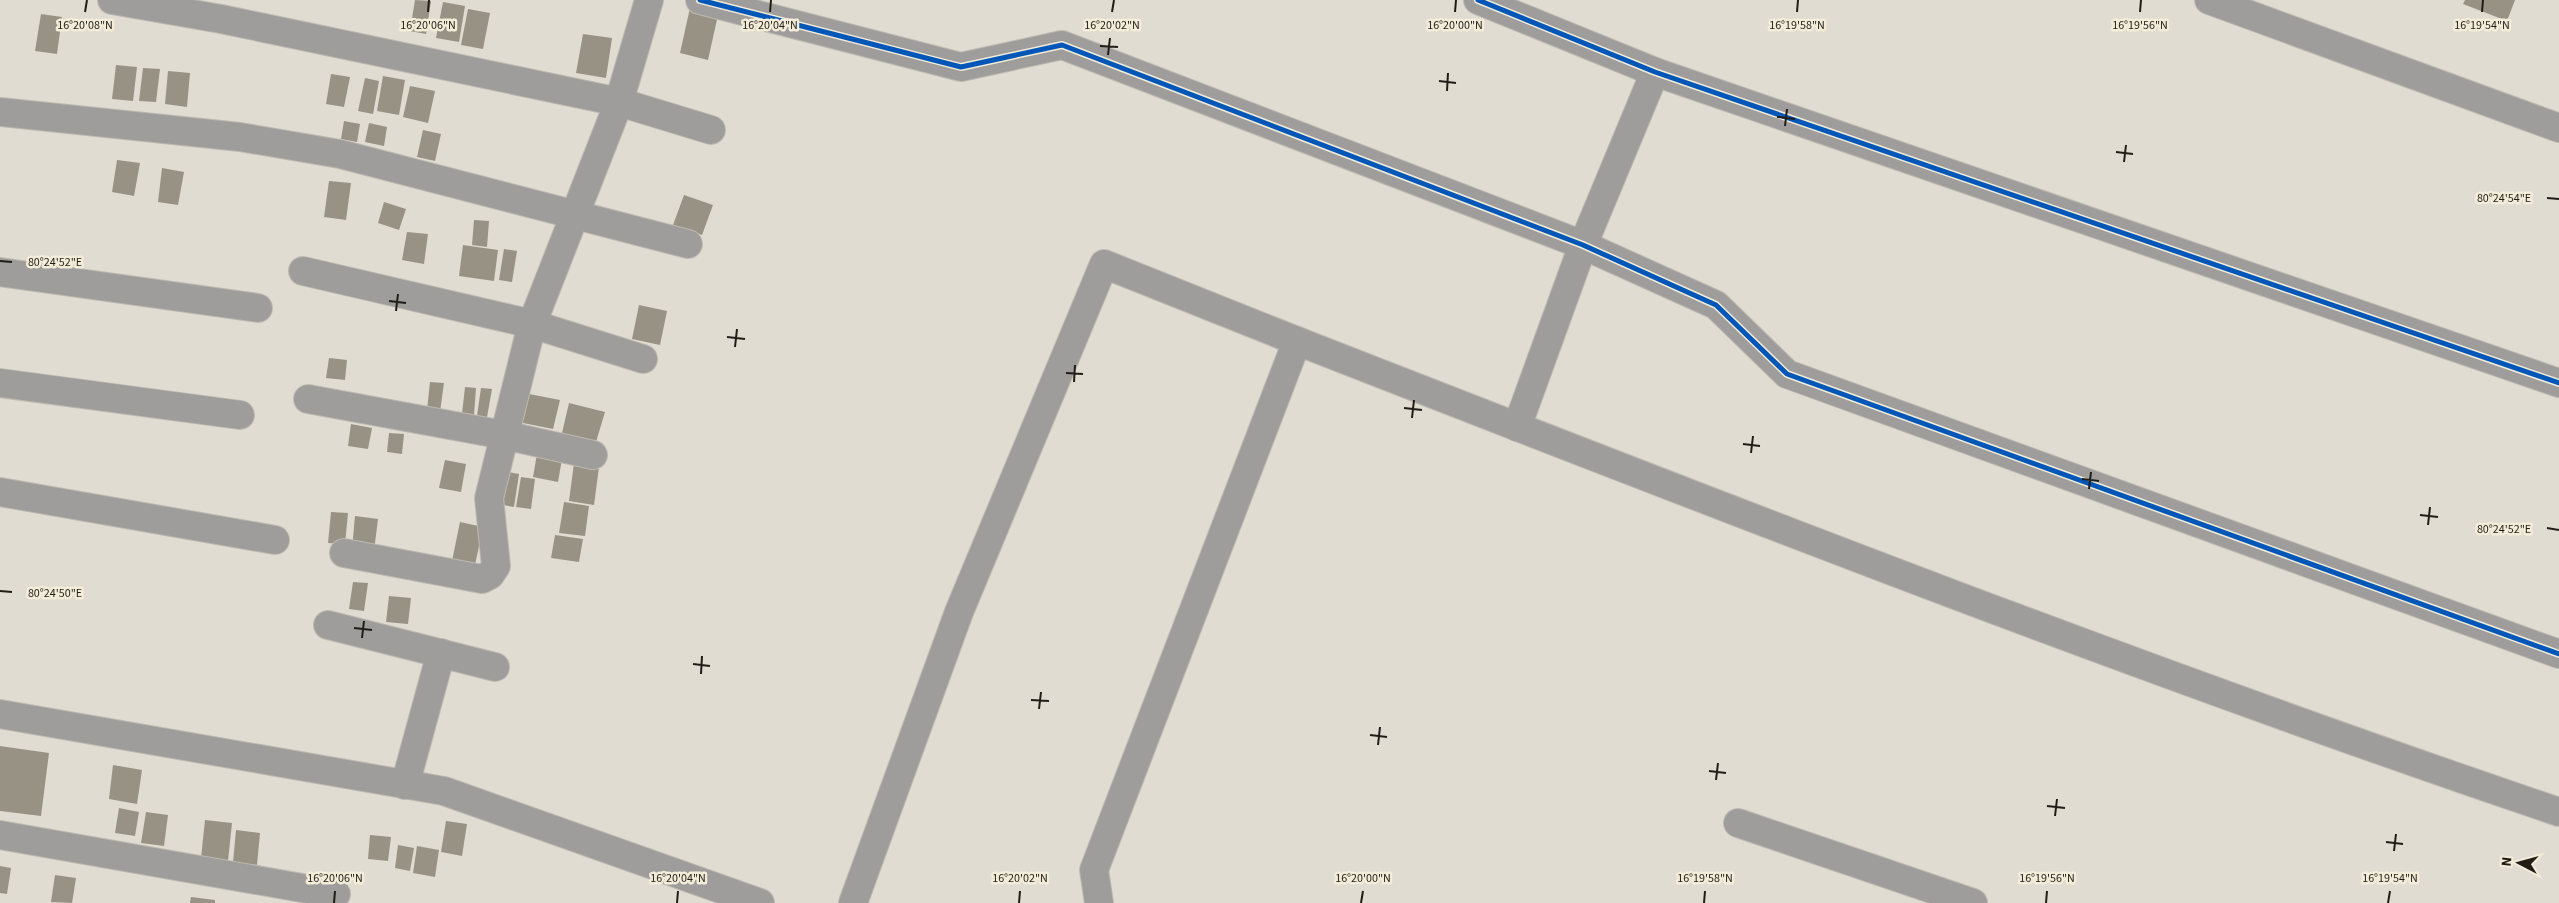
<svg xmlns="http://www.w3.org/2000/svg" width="2559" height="903" font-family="'Source Sans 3',sans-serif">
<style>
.building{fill:#989284}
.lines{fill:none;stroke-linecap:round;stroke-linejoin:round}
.street-casing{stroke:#bdb9b1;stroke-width:30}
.street{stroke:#9f9d9c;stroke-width:28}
.cycleway-casing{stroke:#f3ecd9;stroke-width:8}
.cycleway{stroke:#0057b8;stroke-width:5}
.ticks{fill:none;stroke:#201d17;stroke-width:2}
.ticks-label{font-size:12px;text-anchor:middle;fill:#201d17;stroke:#f3ecd9;stroke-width:5;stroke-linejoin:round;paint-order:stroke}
</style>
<rect width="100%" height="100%" fill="#e0dcd2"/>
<g class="building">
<path d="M415,0L431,1L426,34L410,31Z"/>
<path d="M2465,0H2515L2507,21L2463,4Z"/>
<path d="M443,2L465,6L459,42L436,38Z"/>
<path d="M690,8L718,15L708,60L680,53Z"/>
<path d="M468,9L490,13L483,49L461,45Z"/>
<path d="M41,14L62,17L57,54L35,51Z"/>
<path d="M583,34L612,38L606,78L576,73Z"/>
<path d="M116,65L137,67L133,101L112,99Z"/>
<path d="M143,68L160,69L156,102L139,101Z"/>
<path d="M168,71L190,73L187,107L165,104Z"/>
<path d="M331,74L350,77L344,107L326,104Z"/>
<path d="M383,76L405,80L399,115L377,111Z"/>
<path d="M365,78L379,81L373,114L358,111Z"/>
<path d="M410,86L435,91L428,123L403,117Z"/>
<path d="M344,121L360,124L357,142L341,139Z"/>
<path d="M369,123L387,127L384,146L365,142Z"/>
<path d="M423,130L441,134L435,161L417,157Z"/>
<path d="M117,160L140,163L134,196L112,192Z"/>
<path d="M162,168L184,172L178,205L158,202Z"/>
<path d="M329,181L351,183L346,220L324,217Z"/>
<path d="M684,195L713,205L702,235L673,225Z"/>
<path d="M384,202L406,209L399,230L378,223Z"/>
<path d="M474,220L489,221L487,247L472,245Z"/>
<path d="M407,232L428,234L424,264L402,260Z"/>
<path d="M463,245L498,250L494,281L459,276Z"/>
<path d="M504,249L517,251L512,282L499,280Z"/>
<path d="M639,305L667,311L660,345L632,339Z"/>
<path d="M329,358L347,360L345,380L326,378Z"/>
<path d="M430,382L444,383L440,412L427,410Z"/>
<path d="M465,387L476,388L474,415L462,414Z"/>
<path d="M481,388L492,389L487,417L477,416Z"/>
<path d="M524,393L560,400L553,429L518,422Z"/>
<path d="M569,403L605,412L596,442L562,433Z"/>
<path d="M351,424L372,428L368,449L348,446Z"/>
<path d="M389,433L404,434L402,454L387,452Z"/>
<path d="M538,448L563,453L558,482L533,477Z"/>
<path d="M445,460L466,464L461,492L439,488Z"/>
<path d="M574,463L599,467L594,505L569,501Z"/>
<path d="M508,472L519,474L514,507L503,505Z"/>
<path d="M521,477L535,479L531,509L516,507Z"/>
<path d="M564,502L589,506L585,536L559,533Z"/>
<path d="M331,512L348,513L345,544L328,543Z"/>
<path d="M355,516L378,519L374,551L352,549Z"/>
<path d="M460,522L483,527L475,565L452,561Z"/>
<path d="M555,535L583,539L579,562L551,558Z"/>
<path d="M353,582L368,583L364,611L349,609Z"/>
<path d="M389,596L411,598L408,624L386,622Z"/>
<path d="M0,746L49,753L41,816L0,811Z"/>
<path d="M113,765L142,770L137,804L109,799Z"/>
<path d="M119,808L139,812L135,836L115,833Z"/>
<path d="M146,812L168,815L164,846L141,843Z"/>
<path d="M205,820L232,823L228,861L201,858Z"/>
<path d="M446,821L467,824L462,856L441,852Z"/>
<path d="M236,830L260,833L257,865L233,862Z"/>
<path d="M370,835L391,837L388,861L368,859Z"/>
<path d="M398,845L414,848L410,871L395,868Z"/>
<path d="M417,846L439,850L435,877L413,873Z"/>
<path d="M0,866L11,868L7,894L0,893Z"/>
<path d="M55,875L76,878L72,903L51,902Z"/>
<path d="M191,897L215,900V903H190Z"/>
</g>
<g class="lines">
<defs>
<g id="street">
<path d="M112,0L221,19L619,102L711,130"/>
<path d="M700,0L961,67L1062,45L1583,245L1716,305L1787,374L2559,654"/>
<path d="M1478,0L1655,72L2559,383"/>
<path d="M2209,0L2559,128"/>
<path d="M0,112L240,137L340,154L688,244"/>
<path d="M303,271L532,324L643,359"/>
<path d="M0,272L258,308"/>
<path d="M0,383L240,415"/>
<path d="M308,399L504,435L593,455"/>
<path d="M1517,427L1583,245L1655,72"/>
<path d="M0,492L275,540"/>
<path d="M344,553L482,579L490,575L496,566L489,498L532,324L619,102L649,0"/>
<path d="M328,625L495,667"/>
<path d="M0,714L444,791L760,903"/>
<path d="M405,785L441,653"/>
<path d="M1738,823L1973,903"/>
<path d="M0,835L336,894"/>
<path d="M853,903L959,612L1104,264L1297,341"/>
<path d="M1099,903L1094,870L1297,341C1715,504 2133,668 2559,812"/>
</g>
</defs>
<use href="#street" class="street-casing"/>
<use href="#street" class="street"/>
<defs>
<g id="cycleway">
<path d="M700,0L961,67L1062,45L1583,245L1716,305L1787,374L2559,654"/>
<path d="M1478,0L1655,72L2559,383"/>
</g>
</defs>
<use href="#cycleway" class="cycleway-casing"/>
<use href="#cycleway" class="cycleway"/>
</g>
<path class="ticks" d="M85,12L87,0M428,12L429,0M770,12L771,0M1112,12L1114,0M1455,12L1456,0M1797,12L1798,0M2140,12L2141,0M2482,12L2483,0M1100,46L1118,47M1108,55L1110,38M1439,81L1456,83M1447,91L1448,73M1777,117L1795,119M1785,126L1787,109M2116,152L2133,154M2124,162L2126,145M2547,198L2559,199M0,261L12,262M389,301L406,303M396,311L398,294M727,337L745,339M735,347L737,329M1066,373L1083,374M1074,382L1075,365M1404,408L1422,410M1412,418L1414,400M1743,444L1760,446M1751,453L1753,436M2082,479L2099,481M2089,489L2091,472M2420,515L2438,517M2428,525L2430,507M2547,528L2559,530M0,591L12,592M354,628L372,630M362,638L364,621M693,664L710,666M701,674L702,656M1031,700L1049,701M1039,709L1041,692M1370,735L1387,737M1378,745L1380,727M1709,771L1726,773M1716,780L1718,763M2047,806L2065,808M2055,816L2057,799M2386,842L2403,844M2394,851L2396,834M334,903L335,891M677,903L678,891M1019,903L1020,891M1361,903L1363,891M1704,903L1705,891M2046,903L2047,891M2388,903L2390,891"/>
<g class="ticks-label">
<text x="85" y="29">16°20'08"N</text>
<text x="428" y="29">16°20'06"N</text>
<text x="770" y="29">16°20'04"N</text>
<text x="1112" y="29">16°20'02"N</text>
<text x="1455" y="29">16°20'00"N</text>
<text x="1797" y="29">16°19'58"N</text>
<text x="2140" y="29">16°19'56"N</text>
<text x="2482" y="29">16°19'54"N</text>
<text x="2504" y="202">80°24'54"E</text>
<text x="55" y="266">80°24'52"E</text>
<text x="2504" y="533">80°24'52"E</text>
<text x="55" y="597">80°24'50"E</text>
<text x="335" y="882">16°20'06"N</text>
<text x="678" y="882">16°20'04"N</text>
<text x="1020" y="882">16°20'02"N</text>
<text x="1363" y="882">16°20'00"N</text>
<text x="1705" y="882">16°19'58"N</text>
<text x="2047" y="882">16°19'56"N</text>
<text x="2390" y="882">16°19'54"N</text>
</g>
<g transform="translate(2519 863) rotate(276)" stroke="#f3ecd9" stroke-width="4" paint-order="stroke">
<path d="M0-4L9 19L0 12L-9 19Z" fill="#201d17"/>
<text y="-8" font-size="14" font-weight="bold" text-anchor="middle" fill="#201d17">N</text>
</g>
</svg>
